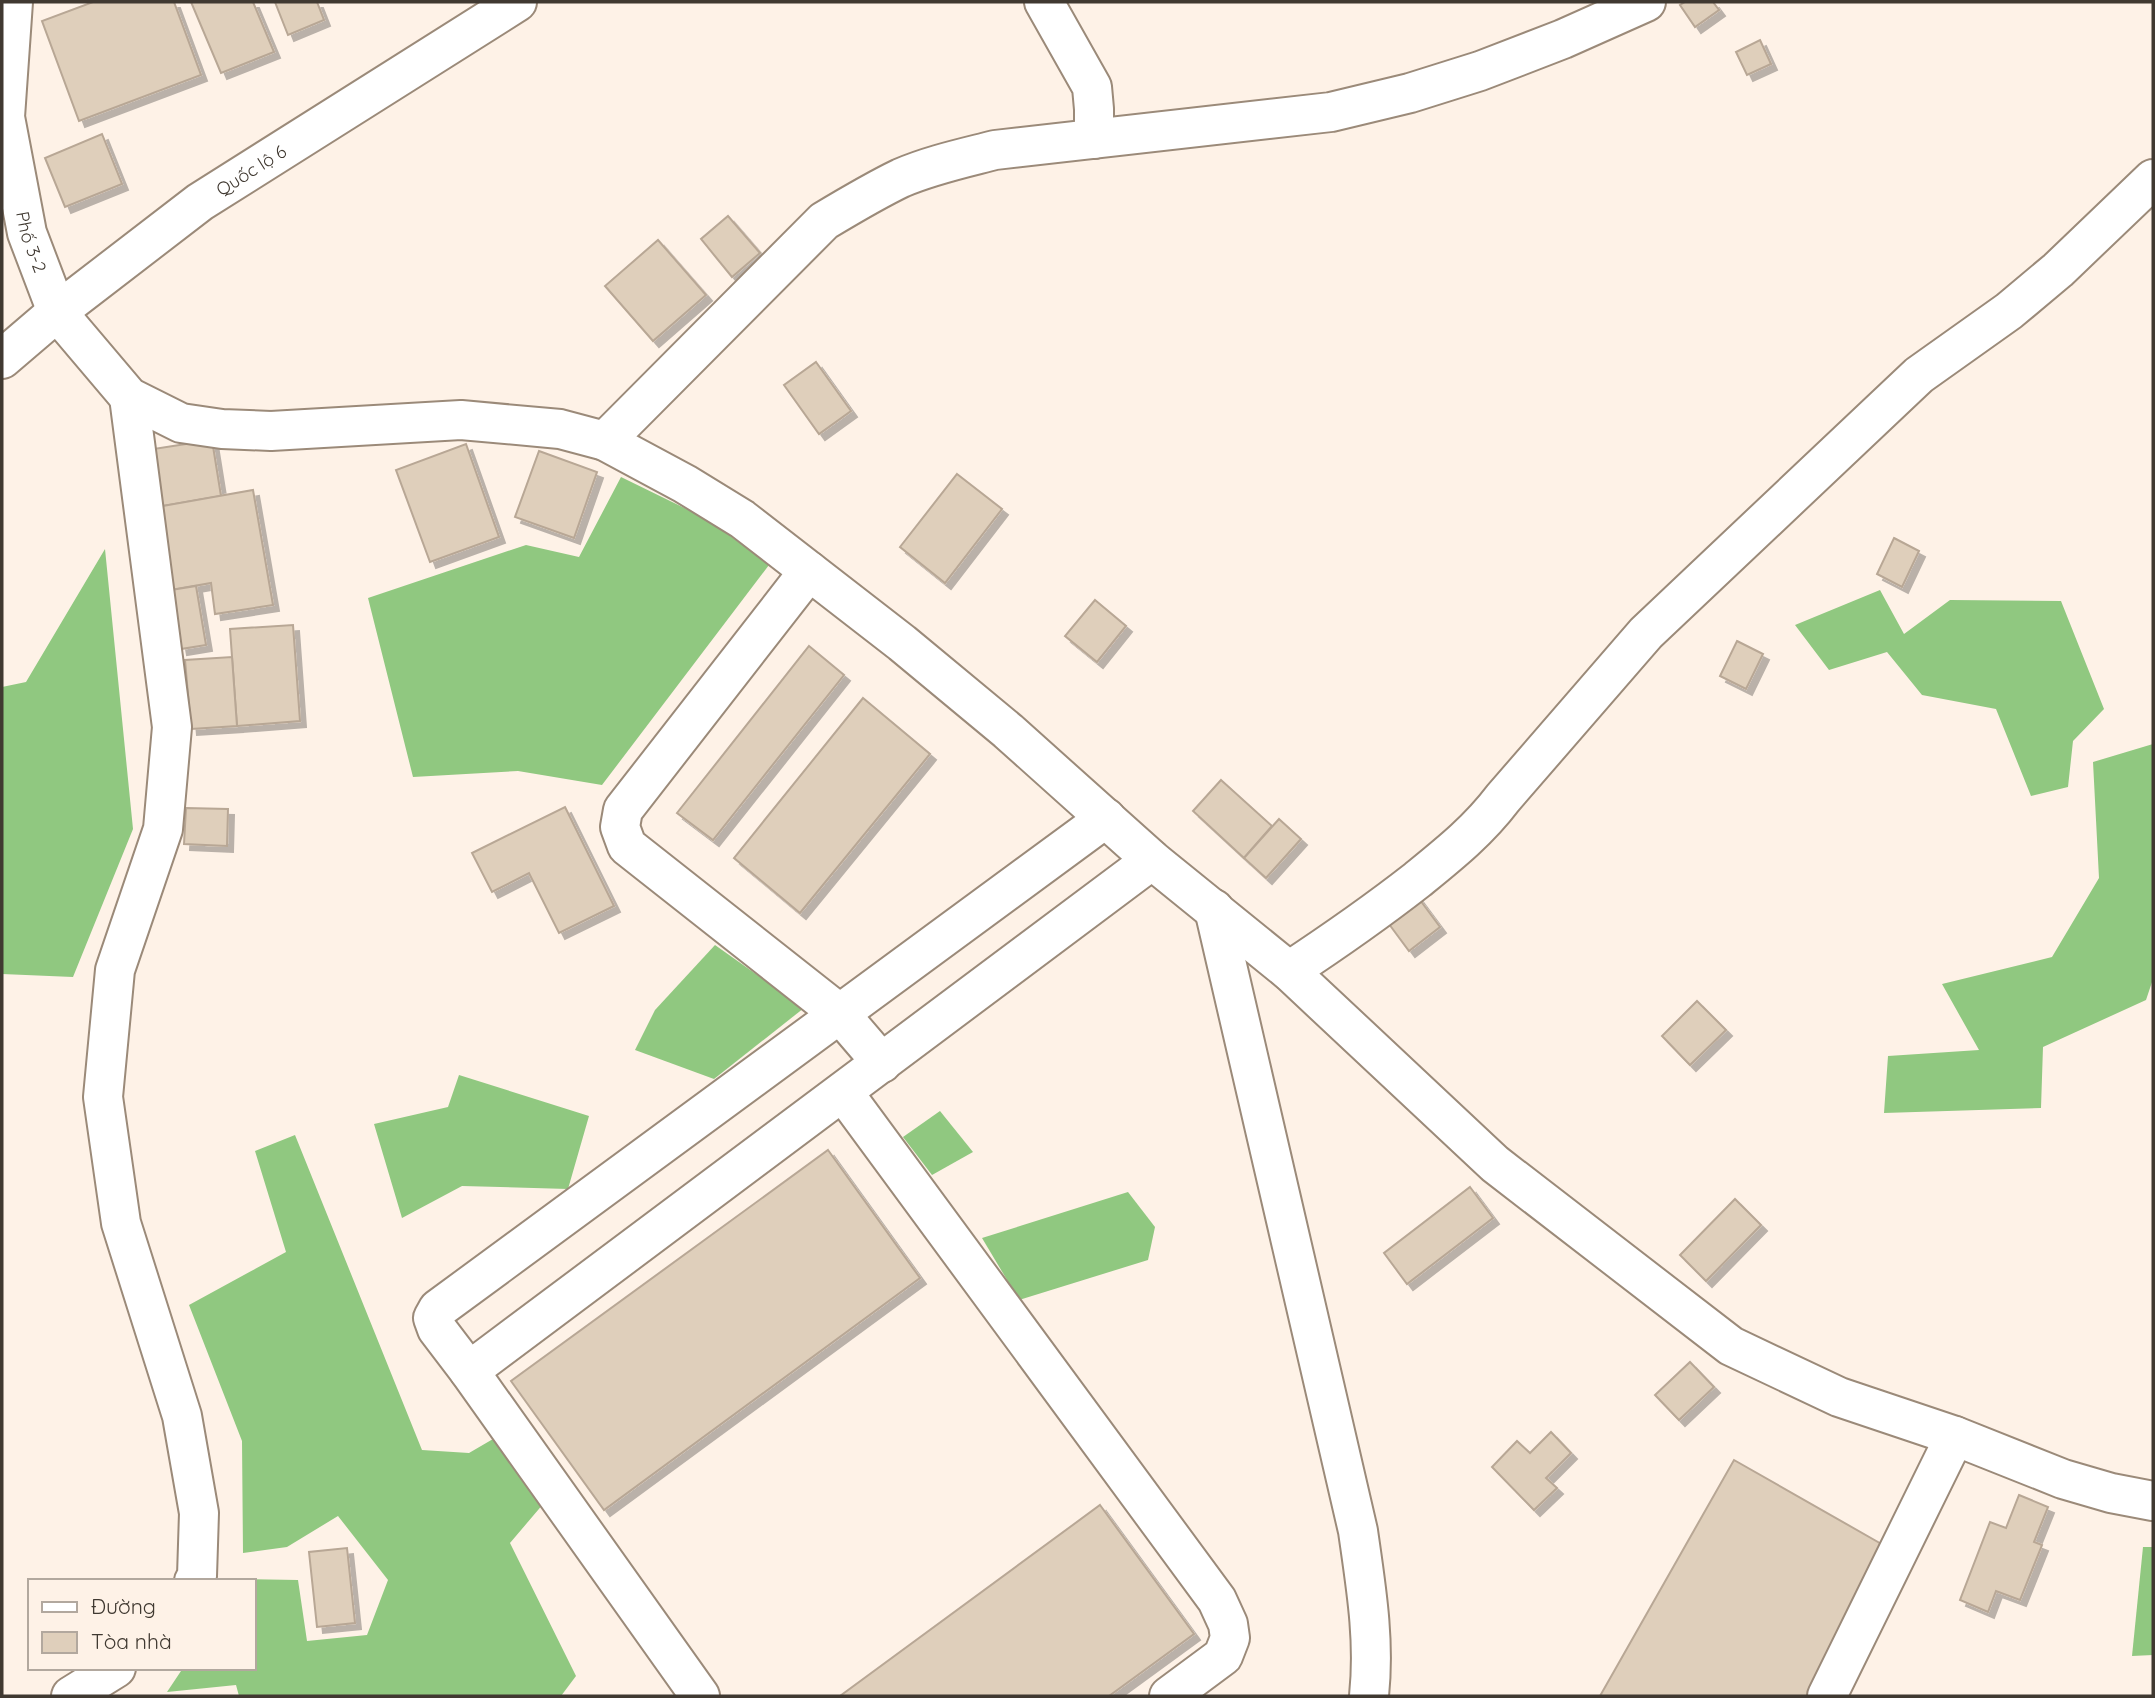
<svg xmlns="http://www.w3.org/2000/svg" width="2155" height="1698" font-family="Quicksand,sans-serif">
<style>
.forest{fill:#90c880}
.building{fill:#dfcfbb;stroke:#b8a795;stroke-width:2;filter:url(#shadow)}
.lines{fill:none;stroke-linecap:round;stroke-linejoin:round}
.minor-casing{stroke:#9b8a79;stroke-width:42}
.highway-casing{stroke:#9b8a79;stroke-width:42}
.minor{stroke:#fff;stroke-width:38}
.highway{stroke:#fff;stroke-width:38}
.labels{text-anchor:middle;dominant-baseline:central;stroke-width:7;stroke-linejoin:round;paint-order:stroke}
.street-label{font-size:18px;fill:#403931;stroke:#fef2e7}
</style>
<defs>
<filter id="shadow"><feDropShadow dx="6" dy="6" stdDeviation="0" flood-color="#0004"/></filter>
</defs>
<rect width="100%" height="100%" fill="#fef2e7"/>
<g class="forest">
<path d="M621,477L709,520L769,565L602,785L518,771L413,777L368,598L526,545L579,557Z"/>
<path d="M105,549L133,829L73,977L2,974V687L26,682Z"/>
<path d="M1880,590L1904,634L1950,600L2061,601L2104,709L2073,741L2068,787L2031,796L1996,709L1922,695L1887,652L1829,670L1795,625Z"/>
<path d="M2153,744V979L2146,1000L2043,1047L2041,1108L1884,1113L1888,1056L1979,1050L1942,984L2052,957L2099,878L2093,762Z"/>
<path d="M715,945L804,1008L714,1079L635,1050L655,1010Z"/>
<path d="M459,1075L589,1116L568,1189L462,1186L402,1218L374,1124L448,1107Z"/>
<path d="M940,1111L973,1152L932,1175L903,1137Z"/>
<path d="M295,1135L422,1450L469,1453L493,1439L544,1503L510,1543L576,1676L561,1696H239L236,1685L167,1692L183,1668H254V1581H244L245,1579L298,1580L307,1641L367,1635L388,1580L338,1516L287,1547L243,1553L242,1441L189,1305L286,1252L255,1151Z"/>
<path d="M1128,1192L1155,1227L1148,1260L1019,1300L982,1238Z"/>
<path d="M2143,1547H2153V1655L2132,1656Z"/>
</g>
<g class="building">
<path d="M93,2H174L201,75L79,121L42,21Z"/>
<path d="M191,2H253L274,52L221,73Z"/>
<path d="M275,2H317L324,20L288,35Z"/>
<path d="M1685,2H1713L1719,10L1695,27L1680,5Z"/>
<path d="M1760,40L1771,64L1747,75L1736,52Z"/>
<path d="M102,134L122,184L65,207L45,158Z"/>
<path d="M728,216L760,253L732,277L701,239Z"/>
<path d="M658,240L706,295L653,341L605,286Z"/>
<path d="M816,362L851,411L819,434L784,385Z"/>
<path d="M212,440L221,496L157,507L147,450Z"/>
<path d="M466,444L499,537L430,562L396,470Z"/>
<path d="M539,451L597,472L574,538L515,517Z"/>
<path d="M957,474L1002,509L945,583L900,547Z"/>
<path d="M253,490L273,605L215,614L211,583L171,590L157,507Z"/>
<path d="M1894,538L1919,551L1902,587L1877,574Z"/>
<path d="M196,586L206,645L181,649L171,590Z"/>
<path d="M1095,600L1126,626L1097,662L1065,636Z"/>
<path d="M293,625L300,721L237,726L230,629Z"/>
<path d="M1737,641L1763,654L1746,689L1720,676Z"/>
<path d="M809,646L844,675L713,840L677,813Z"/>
<path d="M232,657L237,726L191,729L185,660Z"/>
<path d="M863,698L930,754L800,913L734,858Z"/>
<path d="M1221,780L1272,826L1244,858L1193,811Z"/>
<path d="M565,807L614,906L559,933L529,873L492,892L472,853Z"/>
<path d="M186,808L228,809L227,846L184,844Z"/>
<path d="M1279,819L1301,839L1266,878L1244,858Z"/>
<path d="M1417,896L1440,927L1409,951L1386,920Z"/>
<path d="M1697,1001L1726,1030L1690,1065L1662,1036Z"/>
<path d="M828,1150L920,1278L604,1510L511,1381Z"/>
<path d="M1470,1187L1493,1218L1407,1284L1384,1253Z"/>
<path d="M1735,1199L1761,1225L1706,1281L1680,1255Z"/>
<path d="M1690,1362L1714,1387L1679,1420L1655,1395Z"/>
<path d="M1551,1432L1571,1453L1546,1478L1557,1488L1534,1510L1492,1467L1517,1441L1530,1453Z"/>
<path d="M1734,1460L1892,1550L1809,1696H1600Z"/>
<path d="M2019,1495L2048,1507L2034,1542L2042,1545L2020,1600L1996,1591L1988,1612L1960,1600L1990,1522L2006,1528Z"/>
<path d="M1100,1505L1194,1634L1109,1696H840Z"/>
<path d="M347,1548L355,1623L317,1627L309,1552Z"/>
</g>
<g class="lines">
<defs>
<g id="minor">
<path id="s1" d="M13,2L5,117L27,233L57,312L129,397L181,423L222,429L271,431L461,420L560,429L605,441L685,484L742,519L902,643L1008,731L1152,860L1289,971L1495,1164L1731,1346L1839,1397L1955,1436L2063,1479L2111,1493L2153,1501"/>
<path d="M1044,2L1092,87L1094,109V139"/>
<path d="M129,397L172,727L163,829L115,970L103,1097L121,1223L182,1416L199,1513L197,1576L194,1581"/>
<path d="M605,441L824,221C849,206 874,191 901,178C931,165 964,158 995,150L1331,112L1410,93L1480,71L1563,39L1646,2"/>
<path d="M809,571L623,810L620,827L627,846L840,1014L882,1063"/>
<path d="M1106,818L438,1309L433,1318L437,1329L469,1371L1152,860"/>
<path d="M1214,909L1358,1531C1366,1587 1375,1640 1369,1696"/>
<path d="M1289,971C1333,942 1376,912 1417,880C1449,854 1478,831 1503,798L1646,633L1919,375L2009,311L2058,270L2153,179"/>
<path d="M843,1092L1217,1600L1228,1624L1230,1638L1223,1656L1169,1696"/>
<path d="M469,1371L700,1696"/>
<path d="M71,1696L116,1668"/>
<path d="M1827,1696L1955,1436"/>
</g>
<g id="highway">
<path id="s2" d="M2,359L57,312L200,202L517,2"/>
</g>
</defs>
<use href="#minor" class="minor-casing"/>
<use href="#highway" class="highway-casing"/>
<use href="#minor" class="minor"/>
<use href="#highway" class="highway"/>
</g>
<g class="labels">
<g class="street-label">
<text stroke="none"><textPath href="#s2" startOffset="313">Quốc lộ 6</textPath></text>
<text stroke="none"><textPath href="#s1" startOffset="243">Phố 3-2</textPath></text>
</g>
</g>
<rect width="2155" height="1698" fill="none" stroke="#403931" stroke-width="7"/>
<rect x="28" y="1579" width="228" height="91" fill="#fef2e7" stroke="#b2a89e" stroke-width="2"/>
<rect x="42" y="1602" width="35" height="10" fill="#ffffff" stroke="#b2a89e" stroke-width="2"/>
<text x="91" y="1614" font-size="21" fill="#403931">Đường</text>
<rect x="42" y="1632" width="35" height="21" fill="#dfcfbb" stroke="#b2a89e" stroke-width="2"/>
<text x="91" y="1649" font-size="21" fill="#403931">Tòa nhà</text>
</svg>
